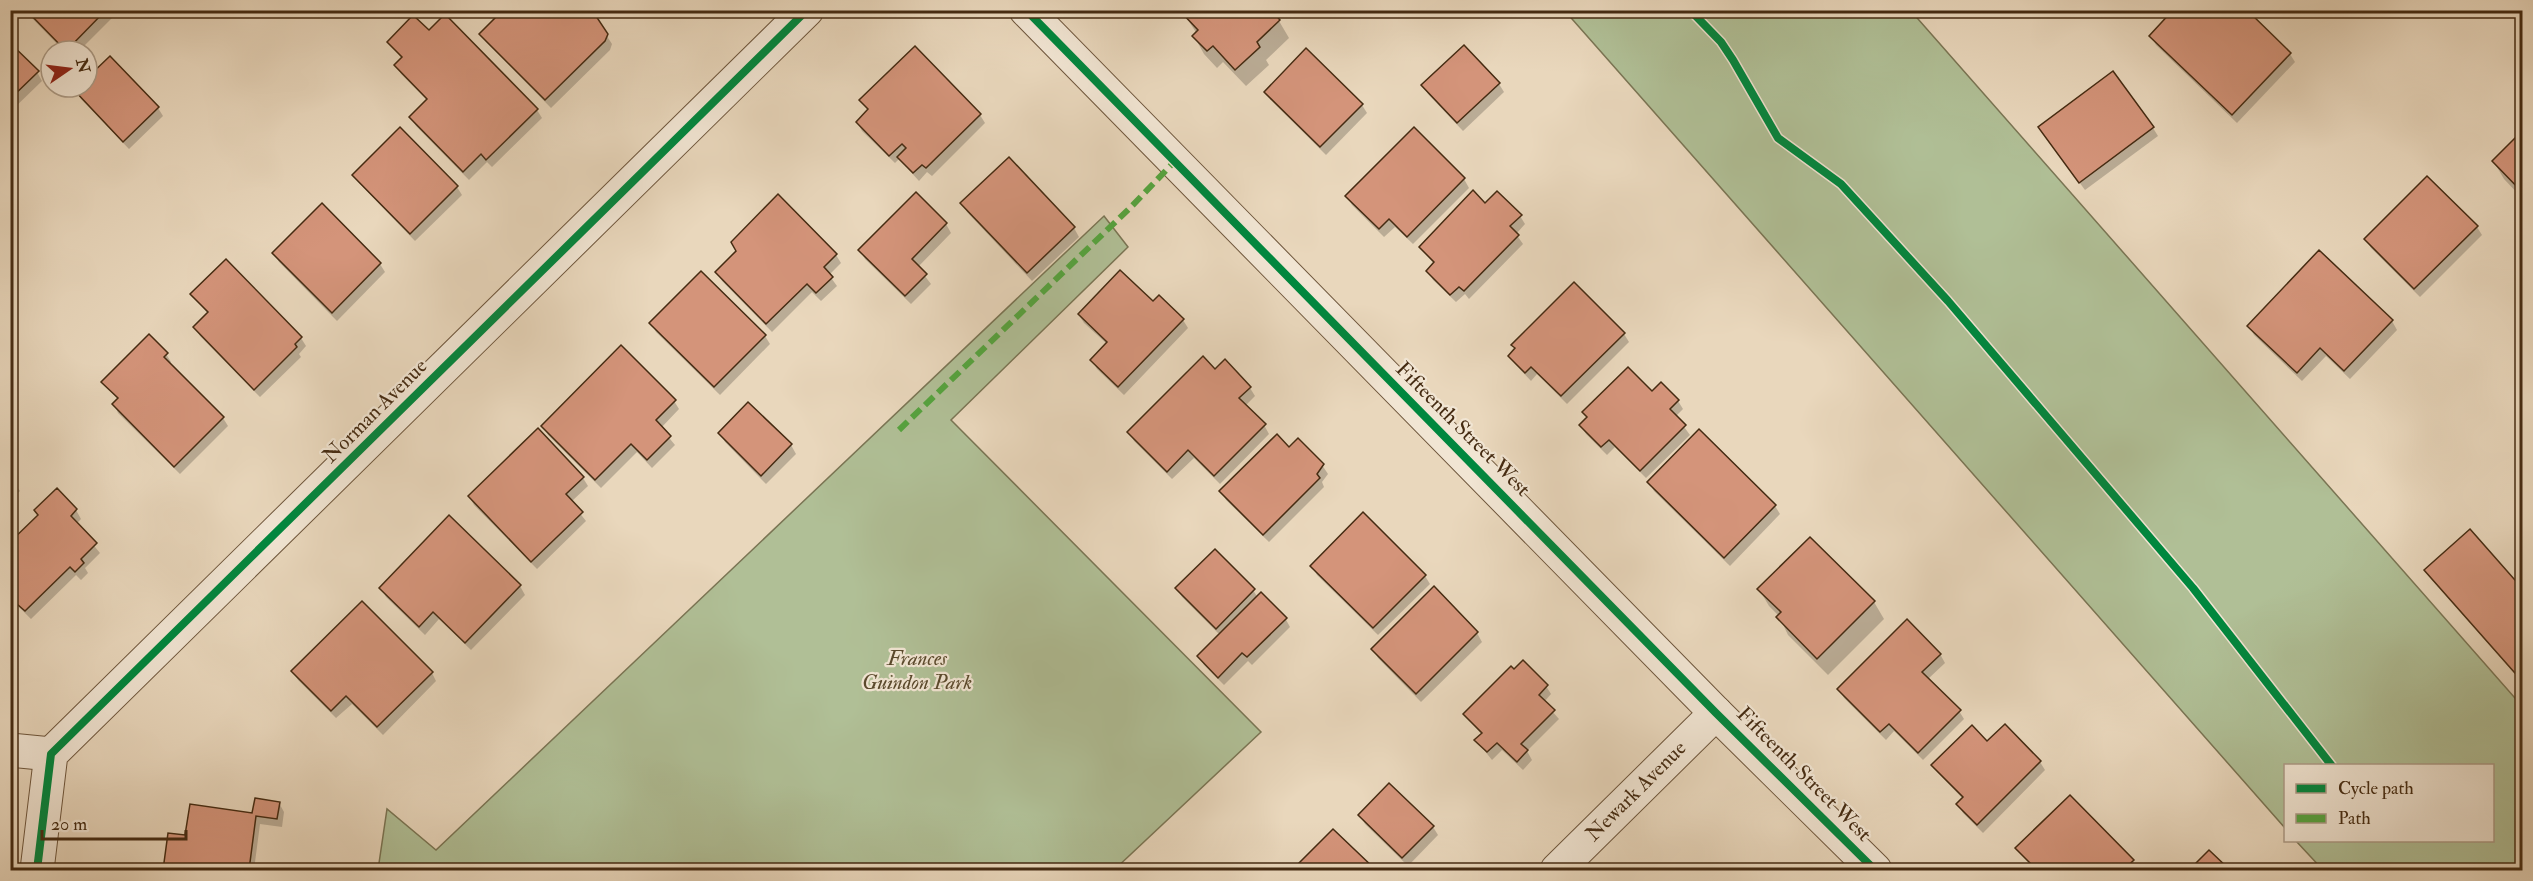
<svg xmlns="http://www.w3.org/2000/svg" width="2533" height="881" font-family="'IM FELL Double Pica',serif">
<style>
.green{fill:#b0bf96;stroke:#7a7554;stroke-width:1.5}
.shadow{fill:#0003}
.building{fill:#d4947a;stroke:#452b12;stroke-width:1.5}
.lines{fill:none;stroke-linecap:round;stroke-linejoin:round}
.minor-casing{stroke:#6e563c;stroke-width:35}
.minor{stroke:#f1e5d3;stroke-width:33}
.quiet{stroke:#55a43f;stroke-width:6;stroke-dasharray:12 6;stroke-linecap:butt}
.cycleway-casing{stroke:#f1e5d3;stroke-width:11}
.cycleway{stroke:#00873e;stroke-width:8}
.labels{text-anchor:middle;dominant-baseline:central;stroke-width:4.5;stroke-linejoin:round;paint-order:stroke}
.street-label{font-size:21px;fill:#452b12;stroke:#f1e5d3}
.park-label{font-size:21px;font-style:italic;fill:#5a492c;stroke:#f1e5d3}
</style>
<rect width="100%" height="100%" fill="#e9d7bc"/>
<filter id="stains"><feTurbulence type="fractalNoise" baseFrequency=".00333" numOctaves="4"/><feColorMatrix values="0 0 0 0 .2 0 0 0 0 .09 0 0 0 0 .02 0 0 0 .5 -.17"/></filter>
<radialGradient id="worn" r=".72"><stop offset=".6" stop-color="#630" stop-opacity="0"/><stop offset="1" stop-color="#630" stop-opacity=".3"/></radialGradient>
<g class="green">
<path d="M1565,11H1911L2522,706V870H2323L2296,841L2492,840V766H2286L2285,828Z"/>
<path d="M1104,216L1128,247L951,420L1261,732L1114,870H378L387,809L436,850Z"/>
</g>
<g class="shadow">
<path d="M24,10H120L79,51H64Z"/>
<path d="M496,10H590L612,44L610,50L551,108L486,42L481,34L500,15Z"/>
<path d="M1166,10H1178L1172,17Z"/>
<path d="M1183,12L1279,21L1289,38L1266,60L1269,65L1246,86L1223,62L1217,68L1204,54L1194,36L1197,34Z"/>
<path d="M2151,36L2290,54L2295,62L2237,123L2156,45Z"/>
<path d="M389,42L537,110L542,118L492,167L487,162L469,180L416,126L411,118L428,101L401,74L396,65L402,59Z"/>
<path d="M10,45L37,72L42,81L10,112Z"/>
<path d="M87,80L158,108L163,116L129,149L81,99L76,90L79,87H87Z"/>
<path d="M1499,84L1504,92L1463,131L1428,94L1423,85Z"/>
<path d="M1266,92L1362,105L1367,113L1326,155L1271,100Z"/>
<path d="M861,100L980,115L985,123L932,176L927,172L919,181L899,159L895,163L862,131L857,122L868,111Z"/>
<path d="M2153,128L2158,136L2085,190L2045,136Z"/>
<path d="M1414,129L1464,179L1469,188L1413,244L1395,227L1384,237L1352,205L1347,196Z"/>
<path d="M2522,133V198L2504,179L2494,162Z"/>
<path d="M1008,159L1074,228L1079,237L1032,281L967,212L962,203Z"/>
<path d="M354,175L457,187L462,195L415,241L359,183Z"/>
<path d="M916,194L946,224L951,233L918,267L931,284L911,304L865,259L860,250Z"/>
<path d="M1485,205L1520,216L1525,224L1516,234L1523,244L1469,299L1465,294L1456,302L1433,280L1428,271L1434,264L1420,247Z"/>
<path d="M2477,227L2482,235L2420,297L2371,248L2366,239Z"/>
<path d="M274,253L380,264L385,272L337,321L279,262Z"/>
<path d="M836,255L841,263L829,275L837,286L821,301L812,292L772,332L722,281L717,272Z"/>
<path d="M192,294L301,338L306,346L299,354L301,357L260,397L200,336L195,327L208,314Z"/>
<path d="M1153,303L1183,320L1188,328L1124,395L1097,369L1092,360L1107,344L1084,323L1079,315Z"/>
<path d="M2392,321L2397,330L2350,379L2326,356L2302,381L2254,335L2249,326Z"/>
<path d="M651,323L765,336L770,344L720,395L656,332Z"/>
<path d="M1624,334L1629,342L1567,404L1537,374L1531,381L1515,364L1510,356L1516,350L1513,345Z"/>
<path d="M166,354L171,362L169,364L223,418L228,426L180,474L118,413L114,404L118,400L103,382Z"/>
<path d="M1215,371L1250,388L1255,396L1245,406L1264,425L1269,434L1220,484L1194,458L1172,479L1134,441L1129,432Z"/>
<path d="M1652,393L1678,401L1683,409L1676,416L1690,435L1646,478L1615,447L1607,455L1586,434L1581,426Z"/>
<path d="M674,401L679,409L661,428L675,445L652,468L637,452L601,488L548,435L543,426Z"/>
<path d="M720,433L791,445L796,454L766,484L725,442Z"/>
<path d="M1289,449L1322,465L1328,474L1322,482L1324,487L1269,542L1226,500L1221,491Z"/>
<path d="M10,478L20,491L10,501Z"/>
<path d="M583,478L588,486L571,502L586,521L537,569L474,505L469,496Z"/>
<path d="M1649,482L1775,506L1780,514L1730,566L1654,491Z"/>
<path d="M76,510L81,519L76,524L100,553L85,568L88,573L81,580L76,575L31,619L17,605L10,611V544Z"/>
<path d="M449,517L520,586L525,595L471,650L439,619L425,635L386,597L381,588Z"/>
<path d="M2470,531L2522,590V682L2431,578L2426,570Z"/>
<path d="M1312,566L1425,576L1430,584L1378,635L1317,575Z"/>
<path d="M1177,589L1253,590L1258,598L1285,618L1290,627L1252,665L1248,661L1224,685L1204,665L1199,657L1220,635L1182,597Z"/>
<path d="M1759,589L1874,602L1884,619L1828,675L1788,635L1779,616L1769,606Z"/>
<path d="M1477,633L1482,642L1421,702L1378,658L1373,649Z"/>
<path d="M1940,654L1945,663L1928,679L1959,711L1964,719L1923,760L1894,731L1886,740L1844,698L1839,689Z"/>
<path d="M293,672L432,673L436,681L383,735L352,704L336,718L298,680Z"/>
<path d="M1546,686L1551,694L1544,702L1559,719L1527,751L1532,760L1523,770L1502,750L1492,760L1476,740L1482,735L1465,715Z"/>
<path d="M1987,743L2040,762L2045,770L1983,833L1963,813L1958,804L1963,799L1938,773L1933,765Z"/>
<path d="M279,803L284,812L282,827L260,824L254,870H164L169,835L186,837L254,814Z"/>
<path d="M1360,815L1433,827L1438,835L1408,866L1365,824Z"/>
<path d="M1334,831L1374,870H1295Z"/>
<path d="M2017,849L2133,861L2138,870H2035Z"/>
<path d="M2209,852L2228,870H2191Z"/>
</g>
<g class="building">
<path d="M26,10H106L66,51Z"/>
<path d="M497,10H592L608,34L605,41L545,100L479,34L500,13Z"/>
<path d="M1182,10H1271L1280,20L1257,42L1260,47L1235,70L1213,46L1207,51L1192,36L1198,30L1181,12Z"/>
<path d="M2173,10H2247L2291,53L2232,115L2149,36Z"/>
<path d="M445,14L538,109L486,160L481,154L463,172L409,117L427,99L394,65L402,57L387,42L413,15L429,30Z"/>
<path d="M10,43L39,71L10,99Z"/>
<path d="M1464,45L1500,83L1457,123L1421,85Z"/>
<path d="M915,46L981,114L926,168L922,165L913,173L897,157L906,148L902,144L889,156L856,122L868,109L859,100Z"/>
<path d="M1306,48L1363,104L1320,147L1264,92Z"/>
<path d="M110,56L159,107L123,142L74,90L77,87H87V78Z"/>
<path d="M2113,71L2154,127L2079,183L2038,127Z"/>
<path d="M400,127L458,186L410,234L352,175Z"/>
<path d="M1414,127L1465,178L1407,237L1389,219L1379,229L1345,196Z"/>
<path d="M2522,131V192L2492,161Z"/>
<path d="M1009,157L1075,227L1027,273L960,203Z"/>
<path d="M2427,176L2478,226L2414,289L2364,239Z"/>
<path d="M1473,190L1485,203L1497,191L1522,215L1510,226L1519,235L1464,291L1459,287L1450,295L1426,271L1434,262L1419,247Z"/>
<path d="M916,192L947,223L912,259L927,274L905,296L858,250Z"/>
<path d="M778,194L837,254L824,267L833,277L816,293L807,284L766,324L715,272L736,251L731,242Z"/>
<path d="M322,203L381,263L332,313L272,253Z"/>
<path d="M2319,250L2393,320L2344,371L2320,348L2297,373L2247,326Z"/>
<path d="M226,259L302,337L295,344L297,347L254,390L193,327L208,312L190,294Z"/>
<path d="M1120,270L1153,301L1159,295L1184,319L1118,387L1090,360L1107,342L1078,314Z"/>
<path d="M701,271L766,335L714,387L649,323Z"/>
<path d="M1574,282L1625,333L1561,396L1531,367L1525,373L1508,356L1515,348L1511,345Z"/>
<path d="M149,334L168,353L164,357L224,417L174,467L112,404L118,398L101,382Z"/>
<path d="M621,345L676,400L656,420L671,436L647,460L631,444L595,480L541,426Z"/>
<path d="M1203,356L1215,369L1225,359L1251,387L1239,398L1266,424L1214,476L1188,450L1167,472L1127,432Z"/>
<path d="M1628,367L1652,391L1661,382L1679,400L1670,409L1686,425L1640,471L1609,440L1601,447L1579,425L1587,417L1582,412Z"/>
<path d="M748,402L792,444L761,476L718,433Z"/>
<path d="M538,428L584,477L566,494L583,512L531,562L468,496Z"/>
<path d="M1699,429L1776,505L1724,558L1647,482Z"/>
<path d="M1277,434L1289,447L1298,438L1324,464L1317,474L1320,478L1263,535L1219,491Z"/>
<path d="M57,488L77,509L71,516L97,543L81,559L84,563L75,572L70,567L25,611L10,598V542L38,515L34,510Z"/>
<path d="M1363,512L1426,575L1373,628L1310,566Z"/>
<path d="M449,515L521,585L465,643L433,612L419,627L379,588Z"/>
<path d="M2470,529L2522,588V681L2424,570Z"/>
<path d="M1810,537L1875,601L1817,659L1776,617L1781,612L1757,589Z"/>
<path d="M1215,549L1255,589L1216,629L1175,588Z"/>
<path d="M1434,586L1478,632L1416,694L1371,649Z"/>
<path d="M1261,592L1287,618L1247,657L1242,653L1218,678L1197,656Z"/>
<path d="M362,601L433,672L377,727L346,696L331,711L291,671Z"/>
<path d="M1907,619L1941,654L1922,672L1961,710L1918,753L1889,724L1880,732L1837,689Z"/>
<path d="M1523,660L1548,685L1539,695L1555,710L1521,744L1528,750L1517,762L1497,743L1487,752L1474,740L1482,733L1463,714L1511,666L1514,669Z"/>
<path d="M2005,724L2041,761L1977,825L1956,804L1963,797L1931,765L1972,725L1987,741Z"/>
<path d="M1389,783L1434,826L1402,858L1358,815Z"/>
<path d="M2070,795L2134,860L2123,870H2037L2015,848Z"/>
<path d="M255,798L280,802L277,819L256,816L249,870H163L168,833L185,835L190,804L252,813Z"/>
<path d="M1333,829L1376,870H1292Z"/>
<path d="M2209,850L2230,870H2189Z"/>
</g>
<g class="lines">
<defs>
<g id="minor">
<path d="M1026,10L1716,713L1875,870"/>
<path d="M10,750L51,754"/>
<path d="M37,870L51,754L807,10"/>
<path d="M1557,870L1716,713"/>
</g>
</defs>
<use href="#minor" class="minor-casing"/>
<use href="#minor" class="minor"/>
<path class="quiet" d="M899,430L1131,207L1175,161"/>
<defs>
<g id="cycleway">
<path d="M1026,10L1716,713L1875,870"/>
<path d="M1690,10L1721,42L1733,60L1778,138L1841,184L1948,301L2193,588L2332,766"/>
<path d="M37,870L51,754L807,10"/>
</g>
</defs>
<use href="#cycleway" class="cycleway-casing"/>
<use href="#cycleway" class="cycleway"/>
</g>
<g class="labels">
<g class="street-label">
<text transform="translate(375 411) rotate(-45)">Norman Avenue</text>
<text transform="translate(1463 429) rotate(45)">Fifteenth Street West</text>
<text transform="translate(1804 774) rotate(45)">Fifteenth Street West</text>
<text transform="translate(1636 791) rotate(-45)">Newark Avenue</text>
</g>
<g class="park-label">
<text x="917" y="658">Frances<tspan x="917" dy="24">Guindon Park</tspan></text>
</g>
</g>
<rect width="2533" height="881" fill="none" stroke="#e9d7bc" stroke-width="36"/>
<rect x="12" y="12" width="2509" height="857" fill="none" stroke="#452b12" stroke-width="3"/>
<rect x="18" y="18" width="2497" height="845" fill="none" stroke="#452b12" stroke-width="1.5"/>
<rect x="2284" y="764" width="210" height="78" fill="#f1e5d3" stroke="#ac9b86" stroke-width="1.5"/>
<rect x="2296" y="784" width="30" height="9" fill="#00873e" stroke="#ac9b86" stroke-width="1.5"/>
<text x="2338" y="794" font-size="18" fill="#452b12">Cycle path</text>
<rect x="2296" y="814" width="30" height="9" fill="#55a43f" stroke="#ac9b86" stroke-width="1.5"/>
<text x="2338" y="824" font-size="18" fill="#452b12">Path</text>
<g transform="translate(69 69) rotate(76)"><circle r="28" fill="#f1e5d3" stroke="#ac9b86" stroke-width="1.5"/>
<path d="M0-4.5L10 22L0 15L-10 22Z" fill="#8f2418"/>
<text y="-9" font-size="16" font-weight="bold" text-anchor="middle" fill="#452b12">N</text>
</g>
<path d="M42 830v9h144v-9" fill="none" stroke="#452b12" stroke-width="3"/>
<text x="51" y="830" font-size="18" fill="#452b12" stroke="#f1e5d3" stroke-width="4.5" paint-order="stroke">20 m</text>
<rect width="100%" height="100%" filter="url(#stains)"/>
<rect width="100%" height="100%" fill="url(#worn)"/>
</svg>
